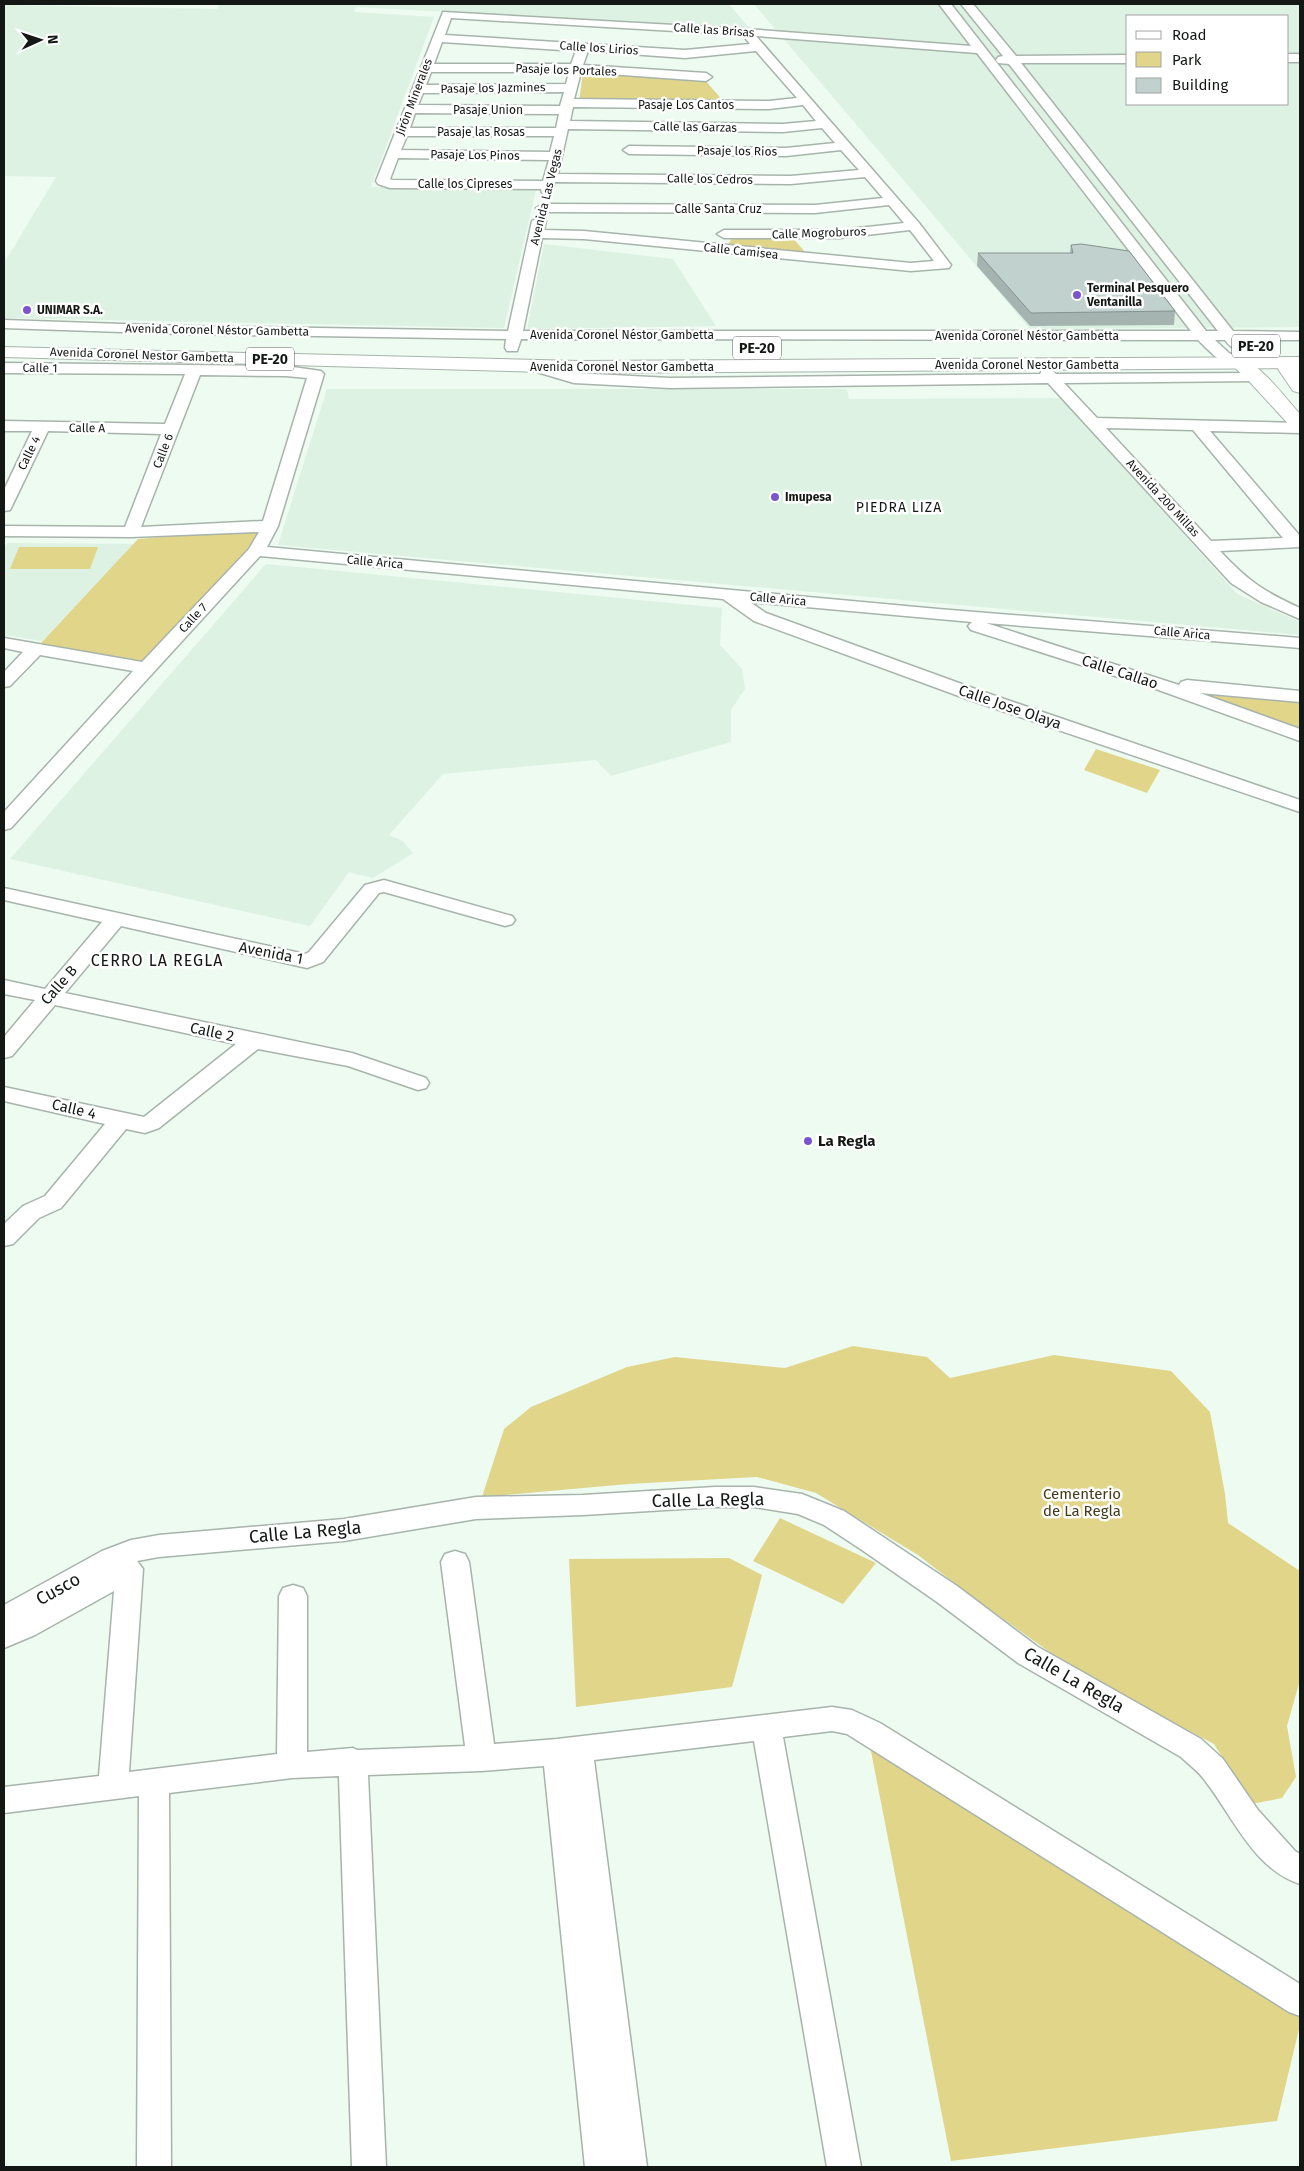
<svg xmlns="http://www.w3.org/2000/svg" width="1304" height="2171" font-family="'Fira Sans',sans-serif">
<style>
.built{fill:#ddf2e3;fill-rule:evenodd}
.green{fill:#e1d58a}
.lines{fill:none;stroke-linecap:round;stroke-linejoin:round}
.minor-casing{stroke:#a7b4ab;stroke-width:3}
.major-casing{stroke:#a7b4ab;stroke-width:2}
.highway-casing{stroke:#a7b4ab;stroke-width:2}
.minor{fill:#fff;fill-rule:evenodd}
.major{fill:#fff;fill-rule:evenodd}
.highway{fill:#fff;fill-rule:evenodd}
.wall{fill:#a5b4b1}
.building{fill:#c0d1ce;stroke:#869290}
.poi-dot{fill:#7a55ce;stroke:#fff;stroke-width:2}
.labels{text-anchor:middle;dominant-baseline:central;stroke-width:5;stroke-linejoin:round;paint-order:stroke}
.far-street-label{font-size:12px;fill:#141815;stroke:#fff}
.far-poi-label{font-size:12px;font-weight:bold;fill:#141815;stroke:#fff;text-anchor:start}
.shield{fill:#fff;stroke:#5a5d5b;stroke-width:1}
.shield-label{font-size:14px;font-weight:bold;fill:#141815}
.far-neighbourhood-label{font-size:14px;letter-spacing:1px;fill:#141815;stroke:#fff}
.street-label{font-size:15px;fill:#141815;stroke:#fff}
.poi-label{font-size:15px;font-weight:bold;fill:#141815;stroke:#fff;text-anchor:start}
.park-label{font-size:15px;fill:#423c18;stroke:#fff}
.neighbourhood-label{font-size:16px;letter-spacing:1px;fill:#141815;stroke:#fff}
.near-street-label{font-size:18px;fill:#141815;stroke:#fff}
</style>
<rect width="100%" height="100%" fill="#edfbf1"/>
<g class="built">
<path d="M220,4H729L749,28L356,7L354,12L434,17L371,187L536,190L504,328L4,318V263L56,177L4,176V5L217,9Z"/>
<path d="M754,4H1300V327L1030,329ZM1128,16H1288V104H1128Z"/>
<path d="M544,244L673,259L716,326L527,329Z"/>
<path d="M327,389H847L849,399L1062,398L1237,594L1300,622V635L278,545Z"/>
<path d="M7,543L134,544L42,641L4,635V550Z"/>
<path d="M266,564L722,608L720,645L742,669L745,689L731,710V742L611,776L596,760L443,774L389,835L403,841L413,853L373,878L349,872L310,926L10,859Z"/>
</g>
<g class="green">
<path d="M583,72L704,79L724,102H579Z"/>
<path d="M732,237H792L805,252L801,254L728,246Z"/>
<path d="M263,532L148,662L40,644L138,539L198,534Z"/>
<path d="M19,547H98L90,569H10Z"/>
<path d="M1211,689L1300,697V731L1203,695L1201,692Z"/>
<path d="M1096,749L1160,770L1147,793L1084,770Z"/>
<path d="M853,1346L927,1357L950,1378L1054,1355L1171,1371L1210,1412L1225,1494L1228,1523L1300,1571V1680L1287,1726L1296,1777L1282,1798L1252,1804L1214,1744L1076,1671L966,1592L918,1555L816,1493L757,1477L628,1484L482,1497L504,1429L531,1407L627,1367L675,1357L785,1368Z"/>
<path d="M780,1518L876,1563L843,1604L753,1561Z"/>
<path d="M729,1558L762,1575L732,1687L576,1707L569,1559Z"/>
<path d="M869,1741L1300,2012V2025L1277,2121L951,2161Z"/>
</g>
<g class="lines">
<defs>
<g id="minor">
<path d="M939,4H951L1206,331H1218L1009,64L998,63L996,60L998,57L1003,56L961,4H973L1016,56L1128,55V63H1021L1233,331L1300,332V340H1241L1243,344L1241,347C1233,349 1230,347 1225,340H1215L1229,353L1245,361L1248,364L1245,367C1227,372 1210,351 1198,340L521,339L517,351H507L505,348L506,339L181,334L4,328V320L181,326L508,331L532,221L539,217L546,221L544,230L584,231L911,263L934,261L910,230L840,238H724L717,234L724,230H840L904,223L889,205L815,213L543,212L536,208L543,204L815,205L883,198L865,177L791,184L555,182L552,193H542L541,189L390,188L378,184L376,181L443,12L746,29L971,46ZM451,18L743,35L750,44L685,50L445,35ZM756,36L977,53L1191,331H523L542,238L584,239L911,271L949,268L951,265L919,223ZM442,42L576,51L571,64H434ZM588,51L685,58L756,51L797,98L769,101L574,99L581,72L706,81L712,77L706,73L583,65ZM431,72H569L566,84L426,85ZM564,92L560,106L418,105L423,93ZM803,105L816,121L783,124L570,121L573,107L769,109ZM415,113L559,114L556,128H410ZM822,128L835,143L786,148L629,146L623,150L629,154L786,156L841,150L859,170L791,176L558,174L568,129L783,132ZM407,136H554L550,152L401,150ZM398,158L549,160L543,181L392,180L390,179Z"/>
<rect x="1288" y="54" width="12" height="8"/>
<path d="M535,362L575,373L670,378L1040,374L1042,370C1048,368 1051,369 1056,374L1260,373L1263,376L1260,379L1255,381L1064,383L1097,418L1300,423V433L1210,431L1300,536V547L1220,551C1248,581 1263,591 1300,608V619L1261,602L1231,583L1048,383L670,388L574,383L530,370L527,367L530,364ZM1106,428L1193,430L1283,538L1211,541Z"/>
<path d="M4,363L286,366L321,371L324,374L278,526L267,547L938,609L1300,638V648L986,623L1179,685L1181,682L1187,680L1300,691V702L1200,693L1300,729V741L1153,688L971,630L968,626L972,622L750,602L766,613L981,691L1300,800V812L967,699L754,621L723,599L260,556L11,828L4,830V812L133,671L40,655L10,686L4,687V672L23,652L4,648V638L142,662L249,549L259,532L131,537L4,536V526L125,527L161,434L48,431L12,506L10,510L4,511V490L32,431H4V421L165,424L185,374L4,373ZM200,375L286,376L307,378L263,521L141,527Z"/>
<path d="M1287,364L1300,366V374L1282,372L1279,369L1282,366Z"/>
<path d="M384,880L512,916L515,920L512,924L505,926L384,892L379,893L323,962L307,968L121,926L65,993L352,1053L426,1078L429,1083L426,1088L418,1090L348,1066L258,1049L159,1128L145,1133L126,1129L61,1208L39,1218L13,1244L4,1246V1224L23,1206L45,1196L105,1124L4,1101V1087L144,1117L236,1044L55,1005L12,1056L4,1058V1037L35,1000L4,994V980L45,989L102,922L4,900V888L305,954L309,952L365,885Z"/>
<path d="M715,1487H754L802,1494L844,1511L957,1586L1038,1647L1201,1739L1223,1759L1258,1810L1295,1851L1300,1854V1884C1252,1868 1232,1814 1203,1778C1197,1770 1188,1764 1181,1757L1018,1663L937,1602L862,1550L824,1525L798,1514L754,1507H715L583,1515L476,1519L344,1541L159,1557L137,1561L143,1569L129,1772L277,1754L279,1596L283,1588L293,1585L303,1588L307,1596V1752L353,1748L357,1750L465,1746L441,1562L445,1554L455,1551L465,1554L469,1562L494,1744L557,1739L832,1707L852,1710L880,1723L1300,1984V2016L1289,2012L847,1734L832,1731L783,1737L861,2167H827L754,1741L594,1760L647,2167H585L544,1766L481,1771L368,1775L386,2167H352L339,1776L292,1778L169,1793L171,2167H137L139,1796L4,1813V1787L99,1776L114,1591L35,1635L4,1648V1605L102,1551L131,1540L159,1535L344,1519L476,1497L583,1495Z"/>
</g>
<g id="major">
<path d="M1240,358C1261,364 1285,398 1300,414V431L1293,429L1248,380L1231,364L1233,360Z"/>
<path d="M1287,363C1302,367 1300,380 1300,393L1293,391L1278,369L1280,365Z"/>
</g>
<path id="highway" d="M4,347L579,361L1300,357V368L579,373L4,357Z"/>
</defs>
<use href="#minor" class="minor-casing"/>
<use href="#major" class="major-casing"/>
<use href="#highway" class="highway-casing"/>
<use href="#minor" class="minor"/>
<use href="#major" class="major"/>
<use href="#highway" class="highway"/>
</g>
<path class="wall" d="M1071,245L1175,311L1174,325L1030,326L977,266L978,253H1070Z"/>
<path class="building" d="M1081,244L1129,251L1175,311L1031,313L978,253H1073L1071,245Z"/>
<g class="poi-dot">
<circle cx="1077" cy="295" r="5"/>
<circle cx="27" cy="310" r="5"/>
<circle cx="775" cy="497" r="5"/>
<circle cx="808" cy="1141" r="5"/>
</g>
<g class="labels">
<g class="far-street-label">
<text transform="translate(714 30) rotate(4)">Calle las Brisas</text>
<text transform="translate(599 48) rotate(4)">Calle los Lirios</text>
<text transform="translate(566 70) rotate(2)">Pasaje los Portales</text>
<text transform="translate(493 88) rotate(-1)">Pasaje los Jazmines</text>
<text transform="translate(414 97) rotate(-69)">Jirón Minerales</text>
<text x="686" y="105">Pasaje Los Cantos</text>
<text x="488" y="110">Pasaje Union</text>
<text transform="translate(695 127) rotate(1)">Calle las Garzas</text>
<text x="481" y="132">Pasaje las Rosas</text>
<text transform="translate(737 151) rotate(1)">Pasaje los Rios</text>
<text transform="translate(475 155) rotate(1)">Pasaje Los Pinos</text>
<text transform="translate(710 179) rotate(1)">Calle los Cedros</text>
<text x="465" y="184">Calle los Cipreses</text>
<text transform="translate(546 197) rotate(-76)">Avenida Las Vegas</text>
<text x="718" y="209">Calle Santa Cruz</text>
<text transform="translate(819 233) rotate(-2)">Calle Mogroburos</text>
<text transform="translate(741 251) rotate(6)">Calle Camisea</text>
<text transform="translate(217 330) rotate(1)">Avenida Coronel Néstor Gambetta</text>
<text x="622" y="335">Avenida Coronel Néstor Gambetta</text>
<text x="1027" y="336">Avenida Coronel Néstor Gambetta</text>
<text transform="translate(142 355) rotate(2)">Avenida Coronel Nestor Gambetta</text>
<text x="1027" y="365">Avenida Coronel Nestor Gambetta</text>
<text x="622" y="367">Avenida Coronel Nestor Gambetta</text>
<text transform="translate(40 368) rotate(1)">Calle 1</text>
<text transform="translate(87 428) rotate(1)">Calle A</text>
<text transform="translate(163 451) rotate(-69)">Calle 6</text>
<text transform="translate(29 453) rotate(-64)">Calle 4</text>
<text transform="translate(1163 498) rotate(47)">Avenida 200 Millas</text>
<text transform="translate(375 562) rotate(5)">Calle Arica</text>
<text transform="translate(778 599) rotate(5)">Calle Arica</text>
<text transform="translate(193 618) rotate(-47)">Calle 7</text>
<text transform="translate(1182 633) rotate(5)">Calle Arica</text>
</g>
<g class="far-poi-label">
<text x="1087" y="288">Terminal Pesquero<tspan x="1087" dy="14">Ventanilla</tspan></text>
<text x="37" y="310">UNIMAR S.A.</text>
<text x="785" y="497">Imupesa</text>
</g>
<g class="shield">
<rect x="1232" y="334.5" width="48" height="23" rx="4"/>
<rect x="733" y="336.5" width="48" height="23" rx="4"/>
<rect x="246" y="347.5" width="48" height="23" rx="4"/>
</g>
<g class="shield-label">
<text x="1256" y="346">PE-20</text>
<text x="757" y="348">PE-20</text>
<text x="270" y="359">PE-20</text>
</g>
<g class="far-neighbourhood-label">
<text x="899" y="507">PIEDRA LIZA</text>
</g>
<g class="street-label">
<text transform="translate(1120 672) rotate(18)">Calle Callao</text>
<text transform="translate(1010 707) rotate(19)">Calle Jose Olaya</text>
<text transform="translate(271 953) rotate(11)">Avenida 1</text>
<text transform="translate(59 985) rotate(-49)">Calle B</text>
<text transform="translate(212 1032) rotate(12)">Calle 2</text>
<text transform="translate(74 1109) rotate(13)">Calle 4</text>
</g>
<g class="poi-label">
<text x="818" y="1141">La Regla</text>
</g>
<g class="park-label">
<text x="1082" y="1494">Cementerio<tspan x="1082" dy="17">de La Regla</tspan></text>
</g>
<g class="neighbourhood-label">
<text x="157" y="960">CERRO LA REGLA</text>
</g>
<g class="near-street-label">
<text transform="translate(708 1500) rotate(-1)">Calle La Regla</text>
<text transform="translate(305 1532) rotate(-5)">Calle La Regla</text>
<text transform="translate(58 1589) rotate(-29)">Cusco</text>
<text transform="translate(1074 1680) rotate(30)">Calle La Regla</text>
</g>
</g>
<rect width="1304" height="2171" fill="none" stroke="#141815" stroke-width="10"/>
<rect x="1126" y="15" width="162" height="90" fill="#ffffff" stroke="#a1a3a1"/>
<rect x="1136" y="31" width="25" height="8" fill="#ffffff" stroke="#a1a3a1"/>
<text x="1172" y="40" font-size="15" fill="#141815">Road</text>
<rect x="1136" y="52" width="25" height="15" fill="#e1d58a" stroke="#a1a3a1"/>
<text x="1172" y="65" font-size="15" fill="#141815">Park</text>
<rect x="1136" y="78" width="25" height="15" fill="#c0d1ce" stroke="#a1a3a1"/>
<text x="1172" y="90" font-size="15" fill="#141815">Building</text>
<g transform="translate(40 40) rotate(87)" stroke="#ffffff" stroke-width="4" paint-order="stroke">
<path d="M0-4L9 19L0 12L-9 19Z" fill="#141815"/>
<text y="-8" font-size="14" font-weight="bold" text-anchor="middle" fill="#141815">N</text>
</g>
</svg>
